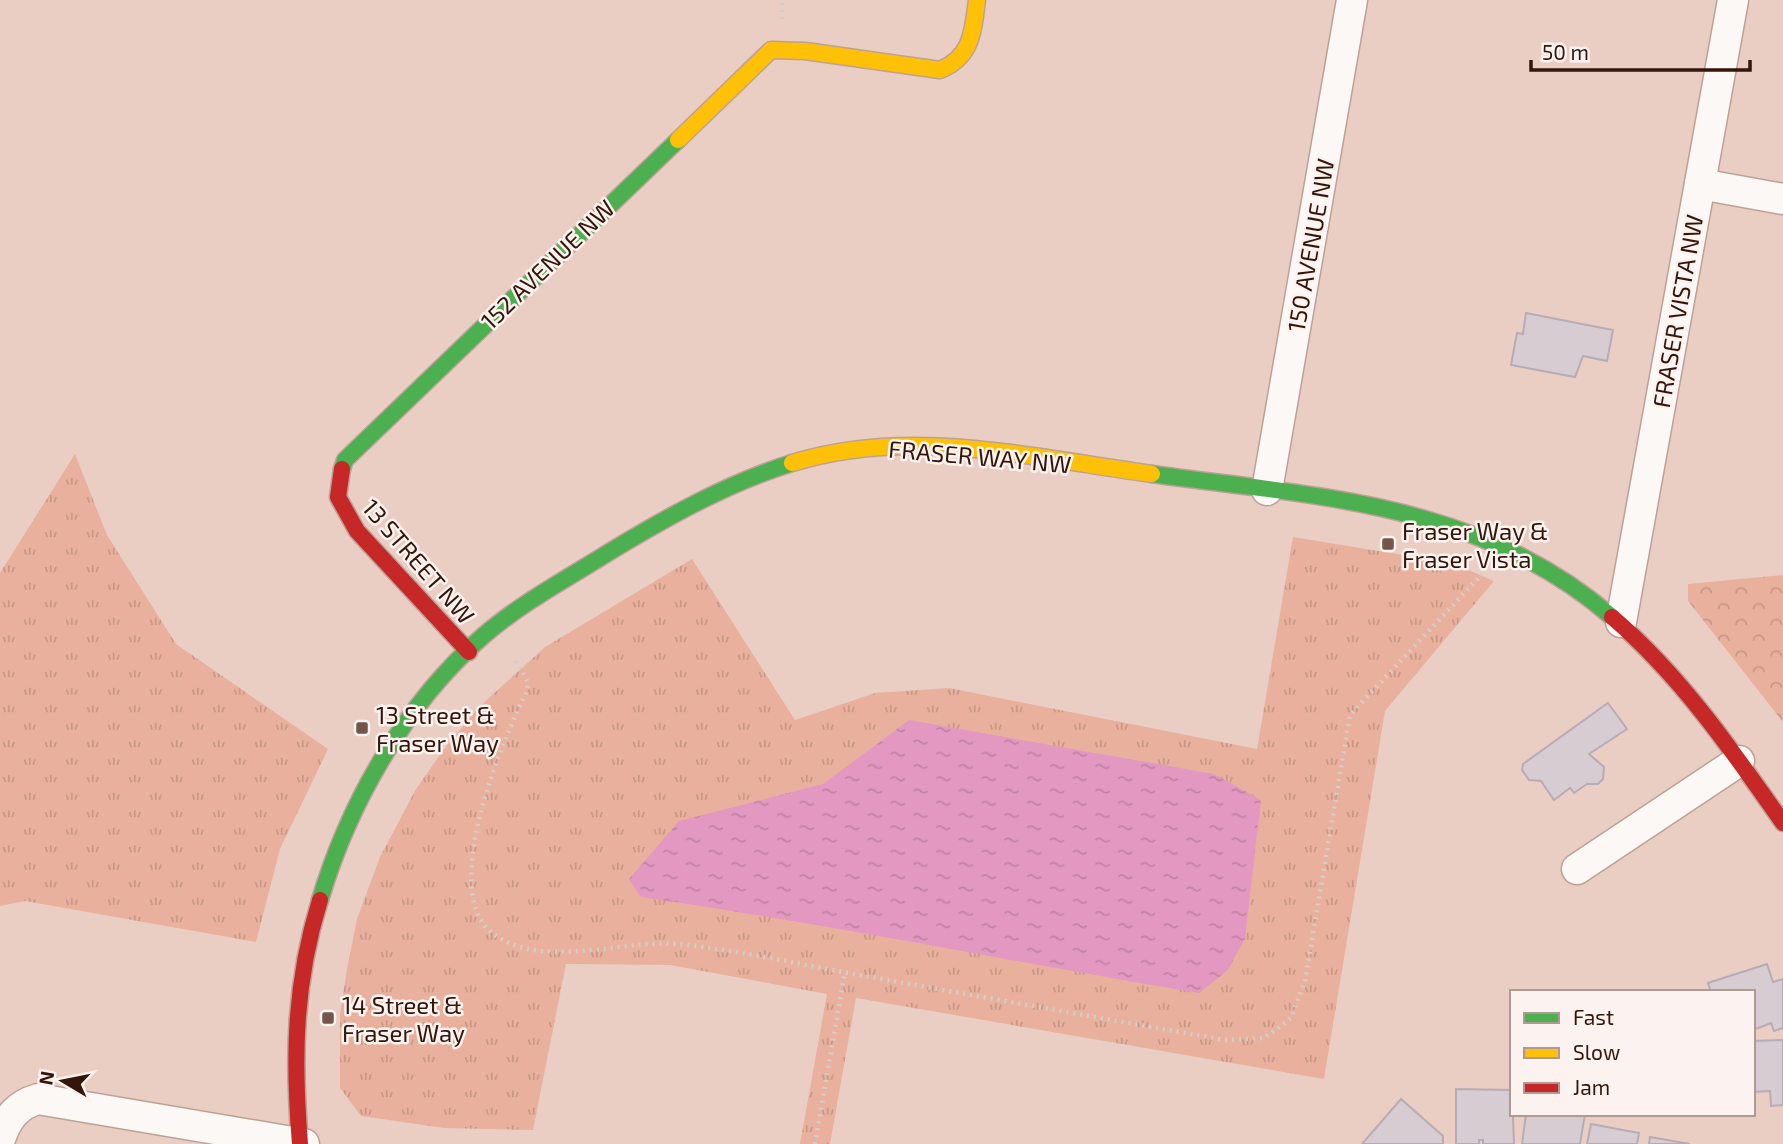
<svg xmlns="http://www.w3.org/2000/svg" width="1783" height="1144" font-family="'Exo 2',sans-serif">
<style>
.grass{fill:url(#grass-tufts)}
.forest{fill:url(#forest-crowns)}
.water{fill:url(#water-ripples)}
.building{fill:#d8ccd3;stroke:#b7acb5;stroke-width:2}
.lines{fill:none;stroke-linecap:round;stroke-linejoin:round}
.street-casing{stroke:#bda197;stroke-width:33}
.fast-casing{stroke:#bda197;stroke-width:19}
.slow-casing{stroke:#bda197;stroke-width:19}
.jam-casing{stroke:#bda197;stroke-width:19}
.path{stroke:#d6cdc9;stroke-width:4.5;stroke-dasharray:2 5;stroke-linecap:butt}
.street{stroke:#fcf8f6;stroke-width:30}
.fast{stroke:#4caf50;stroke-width:16}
.slow{stroke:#ffc107;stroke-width:16}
.jam{stroke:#c62828;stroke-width:16}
.poi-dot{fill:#74564b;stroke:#fcf2ef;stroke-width:2.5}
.labels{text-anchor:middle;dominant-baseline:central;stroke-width:5;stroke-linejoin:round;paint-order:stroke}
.street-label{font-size:24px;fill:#34150a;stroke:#fcf2ef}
.poi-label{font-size:24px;fill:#34150a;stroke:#fcf2ef;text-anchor:start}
</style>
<defs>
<pattern id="grass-tufts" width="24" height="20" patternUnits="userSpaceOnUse" patternTransform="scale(1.75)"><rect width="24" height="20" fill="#e9b19d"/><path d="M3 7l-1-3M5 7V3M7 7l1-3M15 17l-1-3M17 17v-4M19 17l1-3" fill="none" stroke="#c89786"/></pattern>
<pattern id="forest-crowns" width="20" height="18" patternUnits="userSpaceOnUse" patternTransform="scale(1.75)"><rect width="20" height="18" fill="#e9b19d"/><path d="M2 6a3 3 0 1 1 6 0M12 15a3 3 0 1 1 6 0" fill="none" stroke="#c89786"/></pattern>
<pattern id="water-ripples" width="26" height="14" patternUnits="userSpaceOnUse" patternTransform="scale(1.75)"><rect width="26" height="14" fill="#e298c1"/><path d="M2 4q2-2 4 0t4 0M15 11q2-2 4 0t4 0" fill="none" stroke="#c282a4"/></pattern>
</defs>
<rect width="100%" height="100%" fill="#eacec4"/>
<g class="grass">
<path d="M75,454L107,535L176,644L328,749L280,849L256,942L25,901L0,906V573Z"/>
<path d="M1293,537L1452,563L1494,581L1385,711L1324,1079L856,998L830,1144H800L827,994L670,965L566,964L533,1130L444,1128L361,1116L340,1088V1015L347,969L357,919L380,857L416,789L444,749L479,707L545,647L692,559L795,720L875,693L949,688L1257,749Z"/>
</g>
<path class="forest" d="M1783,575V722L1688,601V584Z"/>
<path class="water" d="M909,720L1214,774L1261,800L1245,938L1228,970L1199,993C1013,962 828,924 641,897L629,879L679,821L823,784Z"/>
<g class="building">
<path d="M1526,313L1613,330L1607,361L1583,356L1575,377L1511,365L1517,333L1523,334Z"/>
<path d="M1608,703L1627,729L1589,754L1604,767L1603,779L1598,784H1587L1574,793L1570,788L1554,800L1541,781L1529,780L1522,770L1523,764Z"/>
<path d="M1767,964L1773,982L1783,979V1028L1774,1031L1771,1023L1753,1030V992H1711L1708,983Z"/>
<path d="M1783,1040V1105L1771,1106L1770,1091L1753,1092V1041Z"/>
<path d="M1456,1089L1512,1090L1514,1144H1483V1140H1479V1144H1456Z"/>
<path d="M1401,1099L1443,1136V1144H1362Z"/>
<path d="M1526,1114H1585L1580,1144H1522Z"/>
<path d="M1591,1124L1639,1133L1637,1144H1587Z"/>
<path d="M1650,1137L1690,1144H1649Z"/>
</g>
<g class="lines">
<defs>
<g id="street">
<path d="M1700,184L1783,199"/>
<path d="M1267,490L1352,0"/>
<path d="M1621,622L1733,0"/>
<path d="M1577,869L1739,761"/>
<path d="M0,1139C7,1118 17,1105 38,1099L304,1144"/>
</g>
<g id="fast">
<path d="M342,469L345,460L678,140"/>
<path d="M1152,474C1318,497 1479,502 1612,617"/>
<path d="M320,900C349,803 405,704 483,636C521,603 568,578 611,551C669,516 728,483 792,463"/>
</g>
<g id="slow">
<path d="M678,140L771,50L805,51L940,70C972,57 973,31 977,0"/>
<path d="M792,463C910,426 1034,458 1152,474"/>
</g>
<g id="jam">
<path d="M342,469L338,497L357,531L469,652"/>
<path d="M1612,617C1680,675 1732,750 1783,823"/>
<path d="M300,1144C293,1058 294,984 320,900"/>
</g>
</defs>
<use href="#street" class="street-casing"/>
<use href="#fast" class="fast-casing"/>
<use href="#slow" class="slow-casing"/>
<use href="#jam" class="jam-casing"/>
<g class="path">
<path d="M782,19V0"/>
<path d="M516,661L528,683L527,691C503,738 440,888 490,931C538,972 621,939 677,944C741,950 806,966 870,977C988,998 1106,1019 1225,1040L1264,1038L1278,1028L1291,1018L1305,981L1350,715L1484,572"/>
<path d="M815,1144L845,972"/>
</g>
<use href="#street" class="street"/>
<use href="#fast" class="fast"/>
<use href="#slow" class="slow"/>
<use href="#jam" class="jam"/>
</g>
<g class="poi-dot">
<rect x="1381" y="537" width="14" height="14" rx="3.5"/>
<rect x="355" y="721" width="14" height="14" rx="3.5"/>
<rect x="321" y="1011" width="14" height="14" rx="3.5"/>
</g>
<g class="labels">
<g class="street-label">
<text transform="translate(1310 245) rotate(-80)">150 AVENUE NW</text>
<text transform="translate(547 264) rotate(-44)">152 AVENUE NW</text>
<text transform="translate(1677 311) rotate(-80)">FRASER VISTA NW</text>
<text transform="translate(980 456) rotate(5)">FRASER WAY NW</text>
<text transform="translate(419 561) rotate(49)">13 STREET NW</text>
</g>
<g class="poi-label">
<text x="1402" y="530">Fraser Way &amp;<tspan x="1402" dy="28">Fraser Vista</tspan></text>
<text x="376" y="714">13 Street &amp;<tspan x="376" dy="28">Fraser Way</tspan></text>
<text x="342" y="1004">14 Street &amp;<tspan x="342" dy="28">Fraser Way</tspan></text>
</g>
</g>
<rect x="1510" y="990" width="245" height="126" fill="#fcf2ef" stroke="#ac9a93" stroke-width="2"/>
<rect x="1524" y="1013" width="35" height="10" fill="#4caf50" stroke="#ac9a93" stroke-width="2"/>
<text x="1573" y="1025" font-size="21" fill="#34150a">Fast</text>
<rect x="1524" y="1048" width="35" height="10" fill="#ffc107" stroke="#ac9a93" stroke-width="2"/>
<text x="1573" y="1060" font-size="21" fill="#34150a">Slow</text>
<rect x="1524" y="1083" width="35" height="10" fill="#c62828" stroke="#ac9a93" stroke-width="2"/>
<text x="1573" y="1095" font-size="21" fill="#34150a">Jam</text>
<g transform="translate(63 1081) rotate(280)" stroke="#fcf2ef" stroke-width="5" paint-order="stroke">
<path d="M0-5L12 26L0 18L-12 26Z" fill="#34150a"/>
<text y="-10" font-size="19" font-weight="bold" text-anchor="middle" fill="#34150a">N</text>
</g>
<path d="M1531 60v10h219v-10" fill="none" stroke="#34150a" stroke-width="3.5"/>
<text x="1542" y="60" font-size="21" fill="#34150a" stroke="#fcf2ef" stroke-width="5" paint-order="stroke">50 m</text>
</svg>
